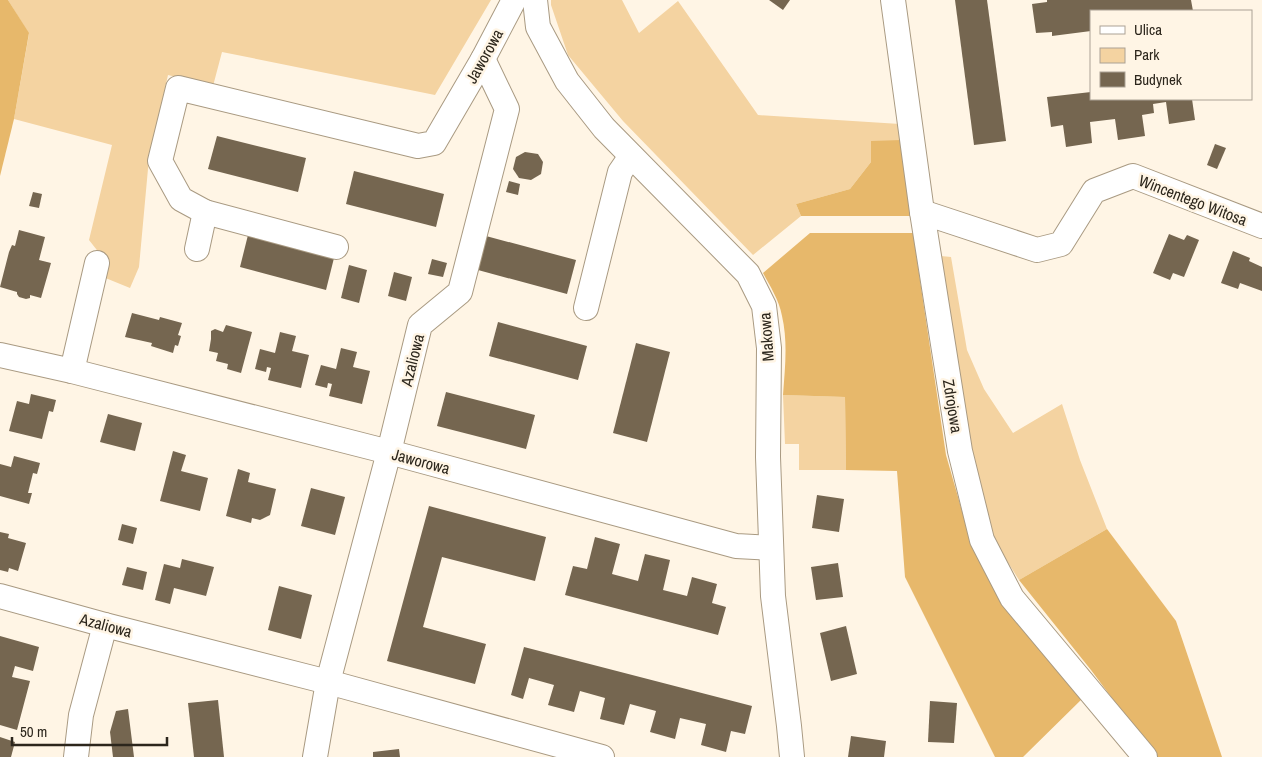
<svg xmlns="http://www.w3.org/2000/svg" width="1262" height="757" font-family="'Archivo Narrow',sans-serif">
<style>
.green{fill:#f4d3a1}
.forest{fill:#e7b86b}
.building{fill:#756650}
.lines{fill:none;stroke-linecap:round;stroke-linejoin:round}
.minor-casing{stroke:#a99a82;stroke-width:26}
.minor{stroke:#fff;stroke-width:24}
.labels{text-anchor:middle;dominant-baseline:central;stroke-width:5;stroke-linejoin:round;paint-order:stroke}
.street-label{font-size:16px;fill:#2c261c;stroke:#fff5e5}
</style>
<rect width="100%" height="100%" fill="#fff5e5"/>
<g class="green">
<path d="M8,0H491L435,95L222,52L213,86L168,75L149,158L139,267L130,288L103,277L100,254L89,240L112,145L14,119L29,34Z"/>
<path d="M551,0H622L639,33L678,1L758,115L900,124L902,140L871,162L850,189L796,204L801,216L753,255L623,121L568,55L551,5Z"/>
<path d="M941,256L951,257L967,350L984,389L1013,433L1062,404L1080,460L1107,529L1019,580L994,540L971,450Z"/>
<path d="M783,395L845,397L846,470H799V444H785Z"/>
</g>
<g class="forest">
<path d="M0,0H8L29,33L14,119L0,176Z"/>
<path d="M902,140L910,216H801L796,204L850,189L871,162V141Z"/>
<path d="M810,233H913L946,455L972,546L1084,697L1023,757H995L905,577L897,471L846,470L845,397L783,395C785,368 788,342 782,316C779,300 770,286 763,273Z"/>
<path d="M1107,529L1176,621L1222,757H1156L1091,670L1019,580Z"/>
</g>
<g class="building">
<path d="M769,0H790L783,10Z"/>
<path d="M955,0H987L1006,141L974,145Z"/>
<path d="M1047,0H1191L1193,11H1091V31L1052,36V32L1036,33L1032,4L1047,2Z"/>
<path d="M1091,92V99H1192L1195,120L1169,124L1166,102L1153,104L1154,113L1142,115L1145,136L1118,140L1115,119L1090,122L1092,143L1066,147L1063,125L1051,127L1047,97Z"/>
<path d="M217,136L306,158L298,192L208,169Z"/>
<path d="M1215,144L1226,148L1217,169L1207,165Z"/>
<path d="M525,152L538,154L543,162L541,174L531,180L519,178L513,169L516,157Z"/>
<path d="M354,171L444,194L436,227L346,204Z"/>
<path d="M509,181L520,184L518,195L506,192Z"/>
<path d="M33,192L42,194L39,208L29,206Z"/>
<path d="M19,230L45,237L39,260L51,263L41,298L30,295V298L26,299L19,297L17,294V292L0,287L9,252L12,245L15,246Z"/>
<path d="M1169,234L1184,240L1187,235L1199,240L1184,277L1173,273L1170,280L1153,273Z"/>
<path d="M248,235L334,258L326,290L240,267Z"/>
<path d="M486,236L576,260L567,294L478,270Z"/>
<path d="M1233,251L1250,258L1249,261L1262,267V291L1240,283L1238,289L1221,283Z"/>
<path d="M432,259L447,263L443,277L428,274Z"/>
<path d="M349,265L367,270L359,303L341,298Z"/>
<path d="M394,272L412,277L406,301L388,296Z"/>
<path d="M132,313L159,320L160,317L182,323L178,335L181,336L178,346L175,345L173,353L151,346L152,343L125,337Z"/>
<path d="M498,322L587,346L578,380L489,356Z"/>
<path d="M226,325L252,332L241,373L227,369L228,364L216,361L218,353L209,351L211,339V331L215,329L223,332Z"/>
<path d="M280,332L296,336L292,351L309,355L301,388L268,380L271,368L267,367L266,372L255,369L260,349L275,353Z"/>
<path d="M636,343L670,352L647,442L613,433Z"/>
<path d="M341,348L357,352L353,367L370,371L362,404L329,396L332,384L328,383L327,388L315,385L321,365L336,369Z"/>
<path d="M446,392L535,415L526,449L437,426Z"/>
<path d="M31,394L56,400L53,412L49,411L42,439L9,431L17,401L29,404Z"/>
<path d="M108,414L142,423L135,451L100,442Z"/>
<path d="M173,451L186,455L181,471L208,478L200,511L160,501Z"/>
<path d="M14,456L40,463L37,474L33,473L28,493H32L29,504L0,496V464L11,467Z"/>
<path d="M238,469L250,473L248,482L276,489L270,515L260,520L252,518L251,523L226,516Z"/>
<path d="M311,488L345,497L335,535L301,526Z"/>
<path d="M817,495L844,499L839,532L812,528Z"/>
<path d="M429,506L546,537L535,581L442,557L423,627L486,644L475,684L387,661Z"/>
<path d="M122,524L137,528L133,544L118,540Z"/>
<path d="M0,532L9,534L8,538L26,543L18,571L9,568L8,572L0,570Z"/>
<path d="M595,537L620,544L612,574L638,581L645,554L670,560L663,590L687,596L692,577L717,584L712,603L726,607L718,635L565,595L573,566L587,569Z"/>
<path d="M182,559L214,567L206,596L174,588L170,604L155,600L164,564L180,568Z"/>
<path d="M838,563L843,597L816,600L811,567Z"/>
<path d="M127,567L147,572L143,590L122,585Z"/>
<path d="M279,586L312,595L301,639L268,630Z"/>
<path d="M846,626L857,674L831,681L820,633Z"/>
<path d="M0,636L39,647L33,671L15,666L12,677L30,681L17,730L0,725Z"/>
<path d="M524,647L752,706L745,734L731,731L726,752L701,745L706,724L680,718L675,739L650,732L656,711L630,704L624,725L600,719L605,698L580,691L574,712L548,705L554,685L529,678L523,699L511,695Z"/>
<path d="M218,700L224,757H194L188,703Z"/>
<path d="M930,701L957,703L954,743L928,742Z"/>
<path d="M128,709L134,757H113L110,732L116,711Z"/>
<path d="M851,736L886,741L884,757H848Z"/>
<path d="M0,737L15,742L11,757H0Z"/>
<path d="M399,749L400,757H373V752Z"/>
</g>
<g class="lines">
<defs>
<g id="minor">
<path d="M535,0L538,27L567,81L604,128L748,274L764,306L769,348L768,457L773,596L789,726L792,757"/>
<path d="M893,0L922,212L960,451L982,540L1012,598L1145,757"/>
<path d="M205,212L336,247"/>
<path d="M922,212L1037,250L1061,244L1094,191L1133,176L1262,226"/>
<path d="M197,249L205,212L181,199L160,161L178,88L418,146L434,143L483,59L514,0"/>
<path d="M586,308L620,172L631,156"/>
<path d="M0,355L72,371L389,452L736,546L771,548"/>
<path d="M72,371L97,263"/>
<path d="M0,596L105,625L328,682L602,757"/>
<path d="M76,757L81,715L105,625"/>
<path d="M315,757L328,682L389,452L420,325L460,292L507,109L483,59"/>
</g>
</defs>
<use href="#minor" class="minor-casing"/>
<use href="#minor" class="minor"/>
</g>
<g class="labels">
<g class="street-label">
<text transform="translate(484 56) rotate(-61)">Jaworowa</text>
<text transform="translate(1193 200) rotate(21)">Wincentego Witosa</text>
<text transform="translate(766 337) rotate(-94)">Makowa</text>
<text transform="translate(412 360) rotate(-76)">Azaliowa</text>
<text transform="translate(953 406) rotate(81)">Zdrojowa</text>
<text transform="translate(421 461) rotate(15)">Jaworowa</text>
<text transform="translate(106 625) rotate(15)">Azaliowa</text>
</g>
</g>
<rect x="1090" y="10" width="162" height="90" fill="#fff5e5" stroke="#aba295"/>
<rect x="1100" y="26" width="25" height="8" fill="#ffffff" stroke="#aba295"/>
<text x="1134" y="35" font-size="15" fill="#2c261c">Ulica</text>
<rect x="1100" y="48" width="25" height="15" fill="#f4d3a1" stroke="#aba295"/>
<text x="1134" y="60" font-size="15" fill="#2c261c">Park</text>
<rect x="1100" y="72" width="25" height="15" fill="#756650" stroke="#aba295"/>
<text x="1134" y="85" font-size="15" fill="#2c261c">Budynek</text>
<path d="M12 737v8h155v-8" fill="none" stroke="#2c261c" stroke-width="2.5"/>
<text x="20" y="737" font-size="15" fill="#2c261c" stroke="#fff5e5" stroke-width="4" paint-order="stroke">50 m</text>
</svg>
